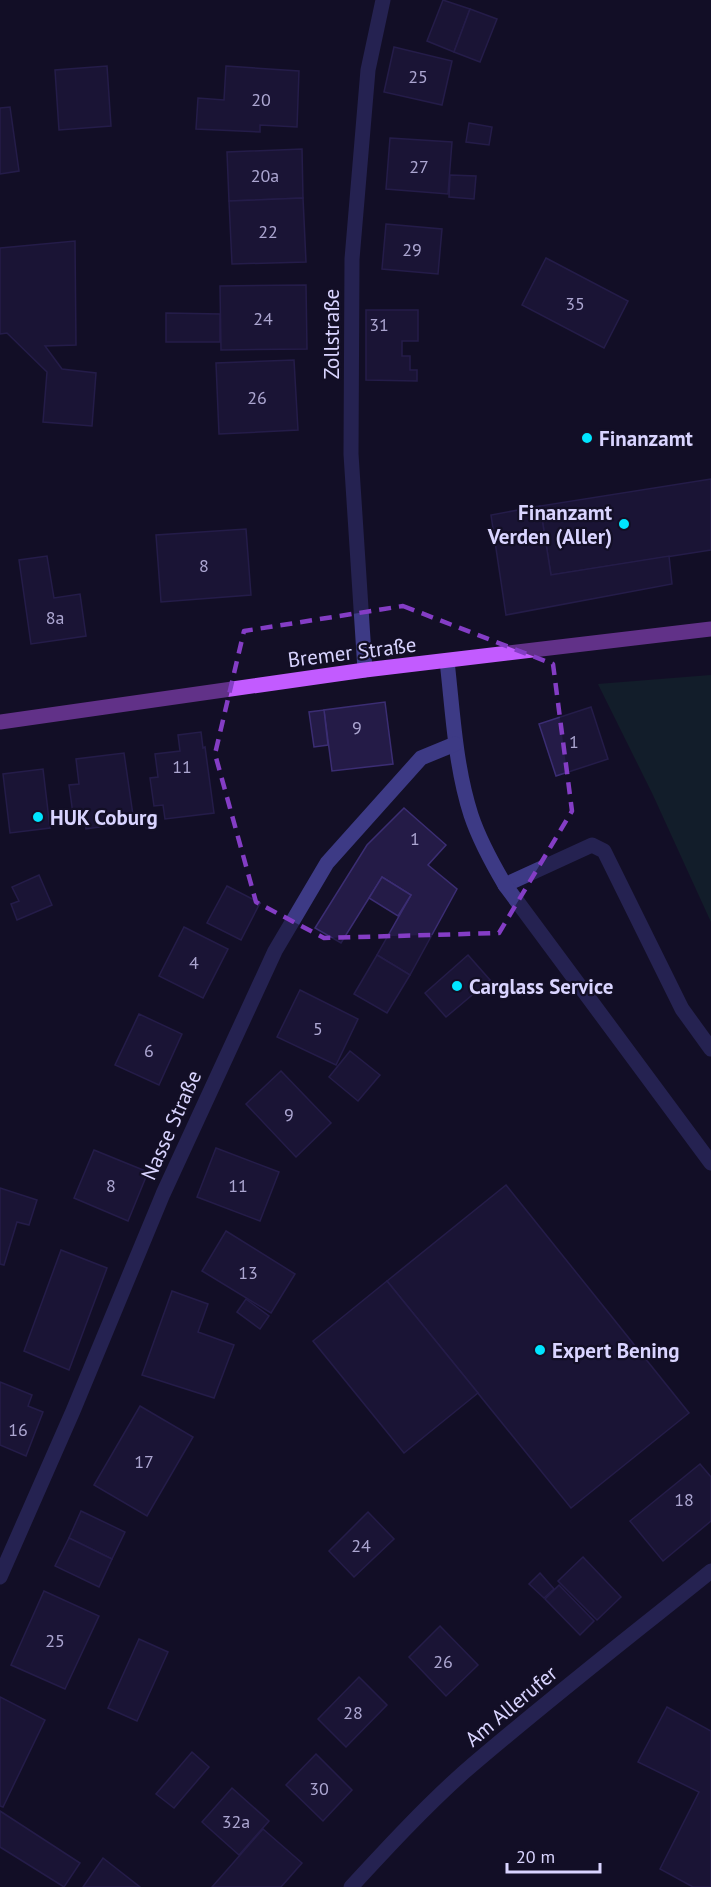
<svg xmlns="http://www.w3.org/2000/svg" width="711" height="1887" font-family="'PT Sans',sans-serif">
<style>
.green{fill:#12302f}
.building{fill:#241b47;stroke:#3b2d73;stroke-width:1.5}
.lines{fill:none;stroke-linecap:round;stroke-linejoin:round}
.service{stroke:#3d3a85;stroke-width:15}
.minor{stroke:#3d3a85;stroke-width:15}
.primary{stroke:#c25bff;stroke-width:15}
.marked{fill:none;stroke:#843dc5;stroke-width:4.5;stroke-dasharray:12 8;stroke-linejoin:round}
.poi-dot{fill:#00e5ff;stroke:#130f26;stroke-width:2}
.labels{text-anchor:middle;dominant-baseline:central;stroke-width:4.5;stroke-linejoin:round;paint-order:stroke}
.number-label{font-size:18px;fill:#aca6d1}
.street-label{font-size:21px;fill:#d9d4ff;stroke:#130f26}
.poi-label{font-size:21px;font-weight:bold;fill:#d9d4ff;stroke:#130f26;text-anchor:start}
</style>
<rect width="100%" height="100%" fill="#130f26"/>
<path class="green" d="M711,675V922L653,795L598,684Z"/>
<g class="building">
<path d="M443,0L470,9L454,52L427,41Z"/>
<path d="M470,9L497,19L480,62L454,52Z"/>
<path d="M394,47L452,61L442,105L384,92Z"/>
<path d="M107,66L111,126L59,130L55,70Z"/>
<path d="M226,66L299,71L297,127L260,125V132L196,129L198,98L224,100Z"/>
<path d="M10,107L19,171L0,174V108Z"/>
<path d="M469,123L492,127L489,145L466,142Z"/>
<path d="M390,138L452,142L448,194L386,189Z"/>
<path d="M302,149L303,198L229,201L227,152Z"/>
<path d="M450,175L476,176L474,199L449,197Z"/>
<path d="M303,198L306,262L232,264L229,201Z"/>
<path d="M386,224L442,229L438,274L382,269Z"/>
<path d="M75,241L76,345L45,346L62,369L96,373L92,426L43,422L47,372L7,333L0,334V248Z"/>
<path d="M546,258L628,301L604,348L522,305Z"/>
<path d="M306,285L307,349L221,350L220,286Z"/>
<path d="M366,310H418V341H402V356H410V370H417V381L366,380Z"/>
<path d="M166,313L220,314V342H166Z"/>
<path d="M294,360L298,430L219,434L216,363Z"/>
<path d="M711,479V550L551,575L540,506Z"/>
<path d="M540,506L551,575L669,556L672,584L506,615L491,515Z"/>
<path d="M246,529L251,595L161,602L156,535Z"/>
<path d="M47,556L54,598L80,594L86,636L31,644L19,560Z"/>
<path d="M385,702L393,764L332,771L324,710Z"/>
<path d="M591,707L608,759L556,776L539,724Z"/>
<path d="M324,710L328,745L314,747L309,712Z"/>
<path d="M201,732L203,748L205,747L214,813L165,819L163,805L154,806L150,778L158,777L155,754L180,751L178,735Z"/>
<path d="M124,753L134,822L86,829L84,812L73,814L69,785L79,784L76,759Z"/>
<path d="M43,769L50,828L10,833L3,774Z"/>
<path d="M404,808L446,845L428,865L457,889L410,975L377,955L411,895L382,877L341,943L315,928L367,845Z"/>
<path d="M39,875L52,905L17,920L11,904L19,901L12,887Z"/>
<path d="M382,877L411,895L398,916L369,898Z"/>
<path d="M227,886L260,903L241,940L207,923Z"/>
<path d="M184,927L228,949L203,998L159,976Z"/>
<path d="M377,955L410,975L387,1013L354,994Z"/>
<path d="M468,955L490,980L446,1017L425,993Z"/>
<path d="M300,990L358,1019L336,1065L277,1037Z"/>
<path d="M139,1014L182,1034L159,1085L115,1065Z"/>
<path d="M350,1051L380,1075L358,1101L329,1077Z"/>
<path d="M281,1071L331,1123L296,1157L246,1104Z"/>
<path d="M216,1148L279,1172L260,1221L197,1197Z"/>
<path d="M94,1150L148,1172L128,1221L74,1198Z"/>
<path d="M506,1185L689,1413L571,1508L387,1281Z"/>
<path d="M0,1188L37,1200L29,1225L17,1222L4,1265L0,1264Z"/>
<path d="M226,1231L295,1274L271,1313L202,1271Z"/>
<path d="M61,1250L107,1268L69,1370L24,1351Z"/>
<path d="M387,1281L478,1393L404,1453L313,1341Z"/>
<path d="M172,1291L208,1304L198,1332L234,1345L214,1398L142,1375Z"/>
<path d="M246,1299L269,1316L260,1329L237,1312Z"/>
<path d="M0,1382L32,1395L28,1406L43,1412L26,1456L0,1445Z"/>
<path d="M140,1406L193,1437L147,1516L94,1485Z"/>
<path d="M700,1464L711,1477V1521L663,1561L630,1521Z"/>
<path d="M81,1511L125,1532L112,1559L69,1538Z"/>
<path d="M368,1512L394,1539L354,1577L329,1551Z"/>
<path d="M69,1538L112,1559L99,1587L55,1566Z"/>
<path d="M583,1557L621,1597L597,1620L558,1581Z"/>
<path d="M540,1573L554,1589L544,1598L529,1584Z"/>
<path d="M559,1585L594,1621L580,1635L545,1599Z"/>
<path d="M44,1591L99,1616L65,1689L11,1665Z"/>
<path d="M440,1626L478,1665L446,1696L409,1657Z"/>
<path d="M139,1639L168,1652L137,1721L108,1708Z"/>
<path d="M359,1677L387,1705L346,1747L318,1719Z"/>
<path d="M0,1697L45,1720L3,1807L0,1806Z"/>
<path d="M667,1707L711,1731V1887H693L660,1869L699,1792L638,1762Z"/>
<path d="M192,1752L209,1767L174,1808L156,1794Z"/>
<path d="M316,1754L352,1790L323,1821L286,1785Z"/>
<path d="M232,1788L269,1821L239,1855L202,1822Z"/>
<path d="M0,1811L80,1863L64,1887L0,1847Z"/>
<path d="M263,1829L302,1863L281,1887H212Z"/>
<path d="M103,1858L140,1887H83Z"/>
</g>
<g class="lines">
<path class="service" d="M505,885L592,845L604,851L682,1009L711,1049"/>
<g class="minor">
<path d="M447,661C453,713 455,765 471,815C479,839 492,863 505,885L711,1163"/>
<path d="M365,670L351,454L352,259L368,70L383,0"/>
<path d="M0,1577L73,1411L163,1194L275,951L327,863L421,758L455,744"/>
<path d="M351,1887C387,1848 423,1809 463,1773C544,1703 628,1638 711,1571"/>
</g>
<path class="primary" d="M0,722L365,670L711,629"/>
</g>
<path d="M0 0H711V1887H0ZM403,606L553,664L572,811L499,933L324,938L256,902L215,754L244,631Z" fill="#130f26" fill-opacity=".55" fill-rule="evenodd"/>
<path class="marked" d="M403,606L553,664L572,811L499,933L324,938L256,902L215,754L244,631Z"/>
<g class="poi-dot">
<circle cx="587" cy="438" r="6"/>
<circle cx="624" cy="524" r="6"/>
<circle cx="38" cy="817" r="6"/>
<circle cx="457" cy="986" r="6"/>
<circle cx="540" cy="1350" r="6"/>
</g>
<g class="labels">
<g class="number-label">
<text x="418" y="76">25</text>
<text x="261" y="99">20</text>
<text x="419" y="166">27</text>
<text x="265" y="175">20a</text>
<text x="268" y="231">22</text>
<text x="412" y="249">29</text>
<text x="575" y="303">35</text>
<text x="263" y="318">24</text>
<text x="379" y="324">31</text>
<text x="257" y="397">26</text>
<text x="204" y="565">8</text>
<text x="55" y="617">8a</text>
<text x="357" y="727">9</text>
<text x="574" y="741">1</text>
<text x="182" y="766">11</text>
<text x="415" y="838">1</text>
<text x="194" y="962">4</text>
<text x="318" y="1028">5</text>
<text x="149" y="1050">6</text>
<text x="289" y="1114">9</text>
<text x="111" y="1185">8</text>
<text x="238" y="1185">11</text>
<text x="248" y="1272">13</text>
<text x="18" y="1429">16</text>
<text x="144" y="1461">17</text>
<text x="684" y="1499">18</text>
<text x="361" y="1545">24</text>
<text x="55" y="1640">25</text>
<text x="443" y="1661">26</text>
<text x="353" y="1712">28</text>
<text x="319" y="1788">30</text>
<text x="236" y="1821">32a</text>
</g>
<g class="street-label">
<text transform="translate(331 334) rotate(-90)">Zollstraße</text>
<text transform="translate(352 652) rotate(-7)">Bremer Straße</text>
<text transform="translate(171 1125) rotate(-66)">Nasse Straße</text>
<text transform="translate(511 1706) rotate(-40)">Am Allerufer</text>
</g>
<g class="poi-label">
<text x="599" y="438">Finanzamt</text>
<text x="612" y="512" text-anchor="end">Finanzamt<tspan x="612" dy="24">Verden (Aller)</tspan></text>
<text x="50" y="817">HUK Coburg</text>
<text x="469" y="986">Carglass Service</text>
<text x="552" y="1350">Expert Bening</text>
</g>
</g>
<path d="M507 1863v9h93v-9" fill="none" stroke="#d9d4ff" stroke-width="3"/>
<text x="516" y="1863" font-size="18" fill="#d9d4ff" stroke="#130f26" stroke-width="4.5" paint-order="stroke">20 m</text>
</svg>
